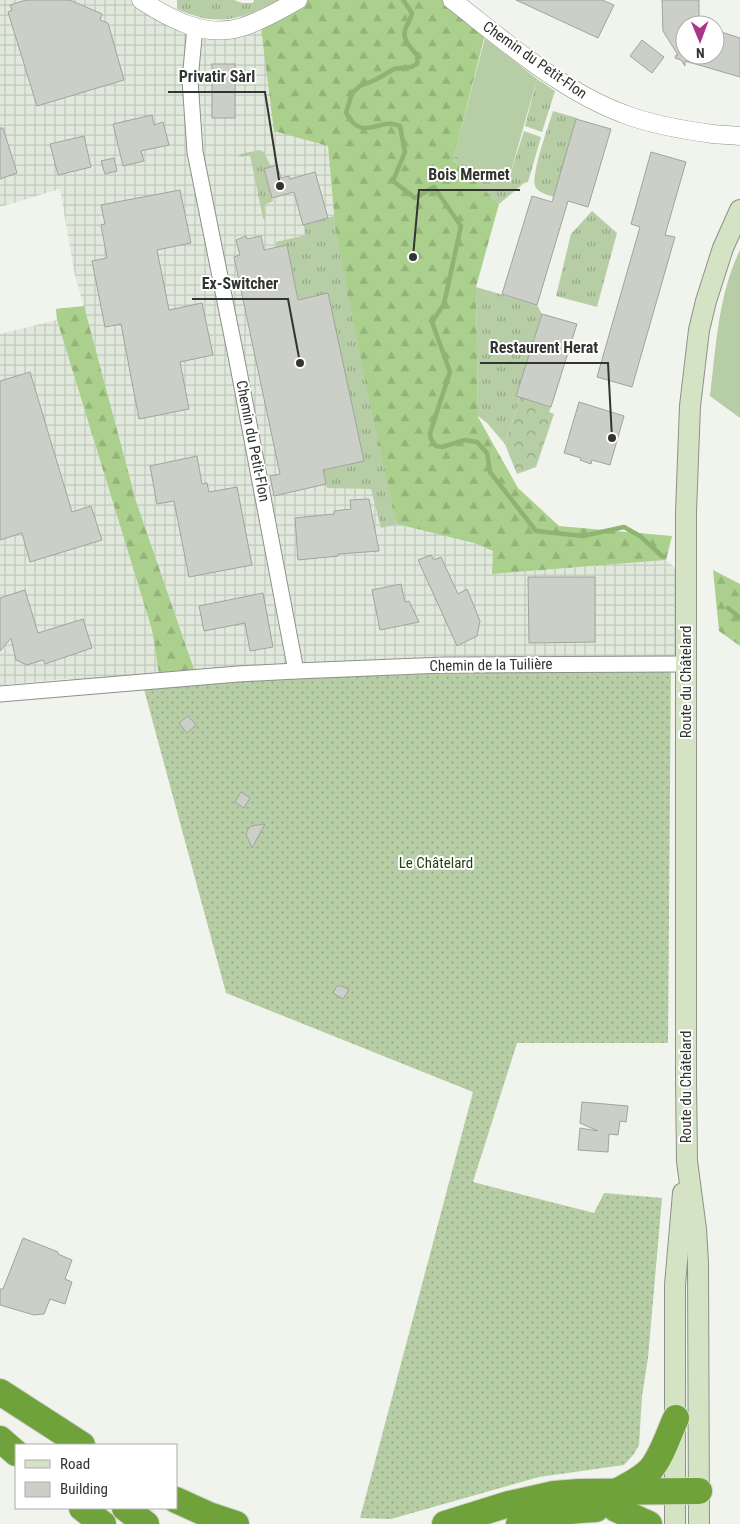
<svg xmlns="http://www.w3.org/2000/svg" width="740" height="1524" font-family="'Roboto Condensed',sans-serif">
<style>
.industrial{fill:url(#industrial-grid)}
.grass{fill:url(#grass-tufts)}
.forest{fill:url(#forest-firs)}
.park{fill:url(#park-crowns)}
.garden{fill:url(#garden-dots)}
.pitch{fill:#b7cda5}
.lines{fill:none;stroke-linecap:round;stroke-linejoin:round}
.stream{stroke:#8fb371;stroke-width:4.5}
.building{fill:#cbcfc8;stroke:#a0a49d}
.minor-casing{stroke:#8d918a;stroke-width:17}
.tertiary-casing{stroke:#8d918a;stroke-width:19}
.secondary-casing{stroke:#8d918a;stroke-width:22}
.motorway-casing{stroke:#d2d2d2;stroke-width:28}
.minor{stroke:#fff;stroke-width:15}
.tertiary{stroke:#fff;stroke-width:18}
.secondary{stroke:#d4e3c4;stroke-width:20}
.motorway{stroke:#6fa23a;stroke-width:26}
.labels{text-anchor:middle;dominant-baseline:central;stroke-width:4;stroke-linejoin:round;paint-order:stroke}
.street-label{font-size:15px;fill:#323431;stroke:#fff}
.park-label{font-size:15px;fill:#263d0d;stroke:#fff}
.leader{fill:none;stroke:#323431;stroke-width:2}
.callout-dot{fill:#323431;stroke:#fff;stroke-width:2}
.callout-label{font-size:16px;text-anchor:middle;font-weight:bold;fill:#323431;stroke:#fff;stroke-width:4;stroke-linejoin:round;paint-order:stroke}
</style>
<defs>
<pattern id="industrial-grid" width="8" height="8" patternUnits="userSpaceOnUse" patternTransform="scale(1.25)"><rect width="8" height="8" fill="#e1e9dc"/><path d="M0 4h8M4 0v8" fill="none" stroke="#c2c8bd"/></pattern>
<pattern id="grass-tufts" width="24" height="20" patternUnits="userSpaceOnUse" patternTransform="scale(1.25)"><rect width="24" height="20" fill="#b7cda5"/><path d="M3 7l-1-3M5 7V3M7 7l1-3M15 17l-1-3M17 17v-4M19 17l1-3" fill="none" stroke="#95a787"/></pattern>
<pattern id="forest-firs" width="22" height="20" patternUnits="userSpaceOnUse" patternTransform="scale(1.25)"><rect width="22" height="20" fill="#abcf8c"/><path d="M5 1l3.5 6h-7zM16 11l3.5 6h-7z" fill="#94b279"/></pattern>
<pattern id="park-crowns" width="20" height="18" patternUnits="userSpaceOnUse" patternTransform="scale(1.25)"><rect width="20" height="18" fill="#b7cda5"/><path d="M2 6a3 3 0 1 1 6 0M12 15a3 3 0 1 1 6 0" fill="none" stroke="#95a787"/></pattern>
<pattern id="garden-dots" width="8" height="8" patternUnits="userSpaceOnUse" patternTransform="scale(1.25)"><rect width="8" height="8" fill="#b7cda5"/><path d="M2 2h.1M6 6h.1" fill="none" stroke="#95a787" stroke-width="1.8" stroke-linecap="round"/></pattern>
</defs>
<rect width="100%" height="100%" fill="#f0f4ed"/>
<g class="industrial">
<path d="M0,0H141L206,30L260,20L328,146L335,226L474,543L494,551L492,574L666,560L686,577V664L197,678L136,501L74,271L60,189L0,207Z"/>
<path d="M57,320L152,630L160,681L67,679L0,685V334Z"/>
</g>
<g class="grass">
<path d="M177,0H234L242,3H253L254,0H281C241,19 219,28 177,9Z"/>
<path d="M537,79L555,91L542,132L525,126Z"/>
<path d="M553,111L577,118L554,197C548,195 540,193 536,188C529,178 549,125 553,111Z"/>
<path d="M524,131L541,137L528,182L524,183L499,204L453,160L454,155L503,182L510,175Z"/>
<path d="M259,150L264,152L271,167L264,169L273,201L264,205L266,215L264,219L263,218L250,155L239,157L240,154Z"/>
<path d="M592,211L617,233L597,307L556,296L571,234Z"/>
<path d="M334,216L335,226L397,524L381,528L371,489L327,488L323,470L364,461L328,294L298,300L287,246L277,248L276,242L306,235L304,225Z"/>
<path d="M476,287L537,305L542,314L517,395L520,397L505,444L487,423L478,416Z"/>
</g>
<g class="forest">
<path d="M298,0H452L487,27L453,160L499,204L476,287L478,417L518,488L559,526L672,536L666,560L492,574L493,551L474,543L397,524L367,390L335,226L328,146L274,131L260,20Z"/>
<path d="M84,306L136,501L197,678L160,681L152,630L57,320L56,309Z"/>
<path d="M713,570L740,584V646L719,631Z"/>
</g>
<path class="park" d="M520,397L551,407L549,412L554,414L536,467L517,474L505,444Z"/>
<path class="garden" d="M671,664L668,1043H517L473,1182L594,1213L604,1193L662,1198L648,1358L642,1396L639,1445L634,1454L624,1465L539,1477L391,1519L360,1518L473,1092L226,993L142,682Z"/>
<g class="pitch">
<path d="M485,38L537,79L510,175L503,182L454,155Z"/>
<path d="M740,250V418L710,396C716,348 718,295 740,250Z"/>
</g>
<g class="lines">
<g class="stream">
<path d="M403,0L412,13C411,19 407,24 405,30C402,40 411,48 418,56L417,64L411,67L394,69L375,80L360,86L352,93L346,113C363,144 380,116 400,126L405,152L393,181L415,198L434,187L461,226L444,304L432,322L450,372L430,433L431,439L436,446L442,447L465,440L477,442L487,453L490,472L536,531L583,536L624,527L640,536L662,556"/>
<path d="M728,608L740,618"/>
</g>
</g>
<g class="building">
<path d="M26,0H70L102,14L100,20L108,23L124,80L37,106L8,12L12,10L10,5Z"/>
<path d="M516,0H602L614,5L598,38Z"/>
<path d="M662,0H699V25H685V55H715V30L740,38V77L685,61V66L681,60L675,58L676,55H678L663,31Z"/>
<path d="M642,40L664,57L652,73L630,56Z"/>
<rect x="212" y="64" width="23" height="54"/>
<path d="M152,115L154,125L163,122L169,145L141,151L144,161L123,166L113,124Z"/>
<path d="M576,119L611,129L588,207L568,201L537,305L502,294L532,196L552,202Z"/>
<path d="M0,128H3L17,173L0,179Z"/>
<path d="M84,136L91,167L58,175L50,144Z"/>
<path d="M651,152L686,162L665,235L675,237L632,387L597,377L640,227L631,224Z"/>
<path d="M114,158L117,171L105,174L101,161Z"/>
<path d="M277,165L281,178L289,176L290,179L315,172L328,218L303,225L294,192L272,198L264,169Z"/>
<path d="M180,190L191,243L157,250L169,310L202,303L213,355L180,362L189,409L139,419L121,324L105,327L92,261L107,258L101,225L105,224L101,205Z"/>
<path d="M246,236L247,239L261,236L264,250L287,245L298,300L328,293L364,461L323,470L326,484L274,496L270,476L280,474L234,257L240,255L236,240Z"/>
<path d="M542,314L577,324L551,407L516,396Z"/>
<path d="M30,372L72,512L91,506L102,540L30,562L22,533L0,540V381Z"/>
<path d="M579,402L624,416L610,465L592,460L591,464L580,460L581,458L564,453Z"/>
<path d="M197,456L202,484L207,483L209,492L237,487L252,565L189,577L174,501L157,504L150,466Z"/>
<path d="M369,499L379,551L338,554V556L298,560L295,518L334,514V511L351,509L350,500Z"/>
<path d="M431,555L434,560L441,557L458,594L467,589L480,621L477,636L457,646L418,560Z"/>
<path d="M528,577H595V642L529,643Z"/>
<path d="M401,584L405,602L409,601L419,622L380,630L372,590Z"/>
<path d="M25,590L38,633L83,619L92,648L45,664L43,660L27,665L16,660L11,638L0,651V598Z"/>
<path d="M263,593L273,647L250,651L245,623L204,631L199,606Z"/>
<path d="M188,716L196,725L187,733L179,723Z"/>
<path d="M241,792L250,798L244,808L235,802Z"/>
<path d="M265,824L252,848L246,834L248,829L251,826Z"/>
<path d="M337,986H342L349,990L343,999L333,993Z"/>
<path d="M582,1102L628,1106L626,1122L620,1121L618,1135L609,1134L608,1152L578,1150L580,1128L598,1131L580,1123Z"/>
<path d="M23,1238L58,1252V1254L72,1260L65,1279L72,1282L65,1304L50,1299L44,1314L34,1315L0,1305V1289H3Z"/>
</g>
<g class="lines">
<defs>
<g id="minor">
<path d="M195,27L190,80L195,152L238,366L296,671"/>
<path d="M0,694L238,674L296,671L444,665L686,664"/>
</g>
<g id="tertiary">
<path d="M141,0C170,19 206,39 242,27C262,21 280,10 298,0"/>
<path d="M452,0C505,41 561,91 624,114C652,125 683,130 713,134C722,135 731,135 740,136"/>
</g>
<g id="secondary">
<path d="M675,1524V1285L683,1193"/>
<path d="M699,1524L698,1262L696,1229L687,1161L686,1080V512L690,406L699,330L706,301L723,248L740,210"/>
</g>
<g id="motorway">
<path d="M0,1392L82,1445"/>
<path d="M0,1439L16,1453"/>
<path d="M618,1491C630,1484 642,1479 651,1469C662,1456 669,1433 676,1418"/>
<path d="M176,1500L209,1515L236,1524"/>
<path d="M82,1508L103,1524"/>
<path d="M125,1508L146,1524"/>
<path d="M616,1509L649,1524"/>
<path d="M445,1524L509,1504L554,1494L579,1492L699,1491"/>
<path d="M519,1524C543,1514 569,1510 596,1509"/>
</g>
</defs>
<use href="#minor" class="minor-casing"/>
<use href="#tertiary" class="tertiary-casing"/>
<use href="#secondary" class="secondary-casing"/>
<use href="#motorway" class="motorway-casing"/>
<use href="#minor" class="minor"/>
<use href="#tertiary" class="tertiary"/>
<use href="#secondary" class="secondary"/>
<use href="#motorway" class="motorway"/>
</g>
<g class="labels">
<g class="street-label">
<text transform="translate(535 60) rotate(35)">Chemin du Petit-Flon</text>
<text transform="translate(253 441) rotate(79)">Chemin du Petit-Flon</text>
<text transform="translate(491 665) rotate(-1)">Chemin de la Tuilière</text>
<text transform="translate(686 682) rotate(-90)">Route du Châtelard</text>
<text transform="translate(686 1087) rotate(-90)">Route du Châtelard</text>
</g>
<g class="park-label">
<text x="436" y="863">Le Châtelard</text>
</g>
</g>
<path class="leader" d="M280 186L265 92H168M413 257L419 190H520M300 363L288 299H192M612 438L608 363H480"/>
<g class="callout-dot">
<circle cx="280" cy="186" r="5"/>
<circle cx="413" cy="257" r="5"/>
<circle cx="300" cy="363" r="5"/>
<circle cx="612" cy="438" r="5"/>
</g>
<g class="callout-label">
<text x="217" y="82">Privatir Sàrl</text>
<text x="469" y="180">Bois Mermet</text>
<text x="240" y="289">Ex-Switcher</text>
<text x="544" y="353">Restaurent Herat</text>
</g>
<rect x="15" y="1444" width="162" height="65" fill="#ffffff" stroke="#adaead"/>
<rect x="25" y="1460" width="25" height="8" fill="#d4e3c4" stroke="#adaead"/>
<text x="60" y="1469" font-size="15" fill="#323431">Road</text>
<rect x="25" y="1482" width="25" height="15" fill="#cbcfc8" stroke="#adaead"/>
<text x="60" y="1494" font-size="15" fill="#323431">Building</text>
<g transform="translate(700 40) rotate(179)"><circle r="24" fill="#ffffff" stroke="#adaead"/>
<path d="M0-4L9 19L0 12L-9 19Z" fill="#ab3388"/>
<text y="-8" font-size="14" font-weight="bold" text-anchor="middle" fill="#323431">N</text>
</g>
</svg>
